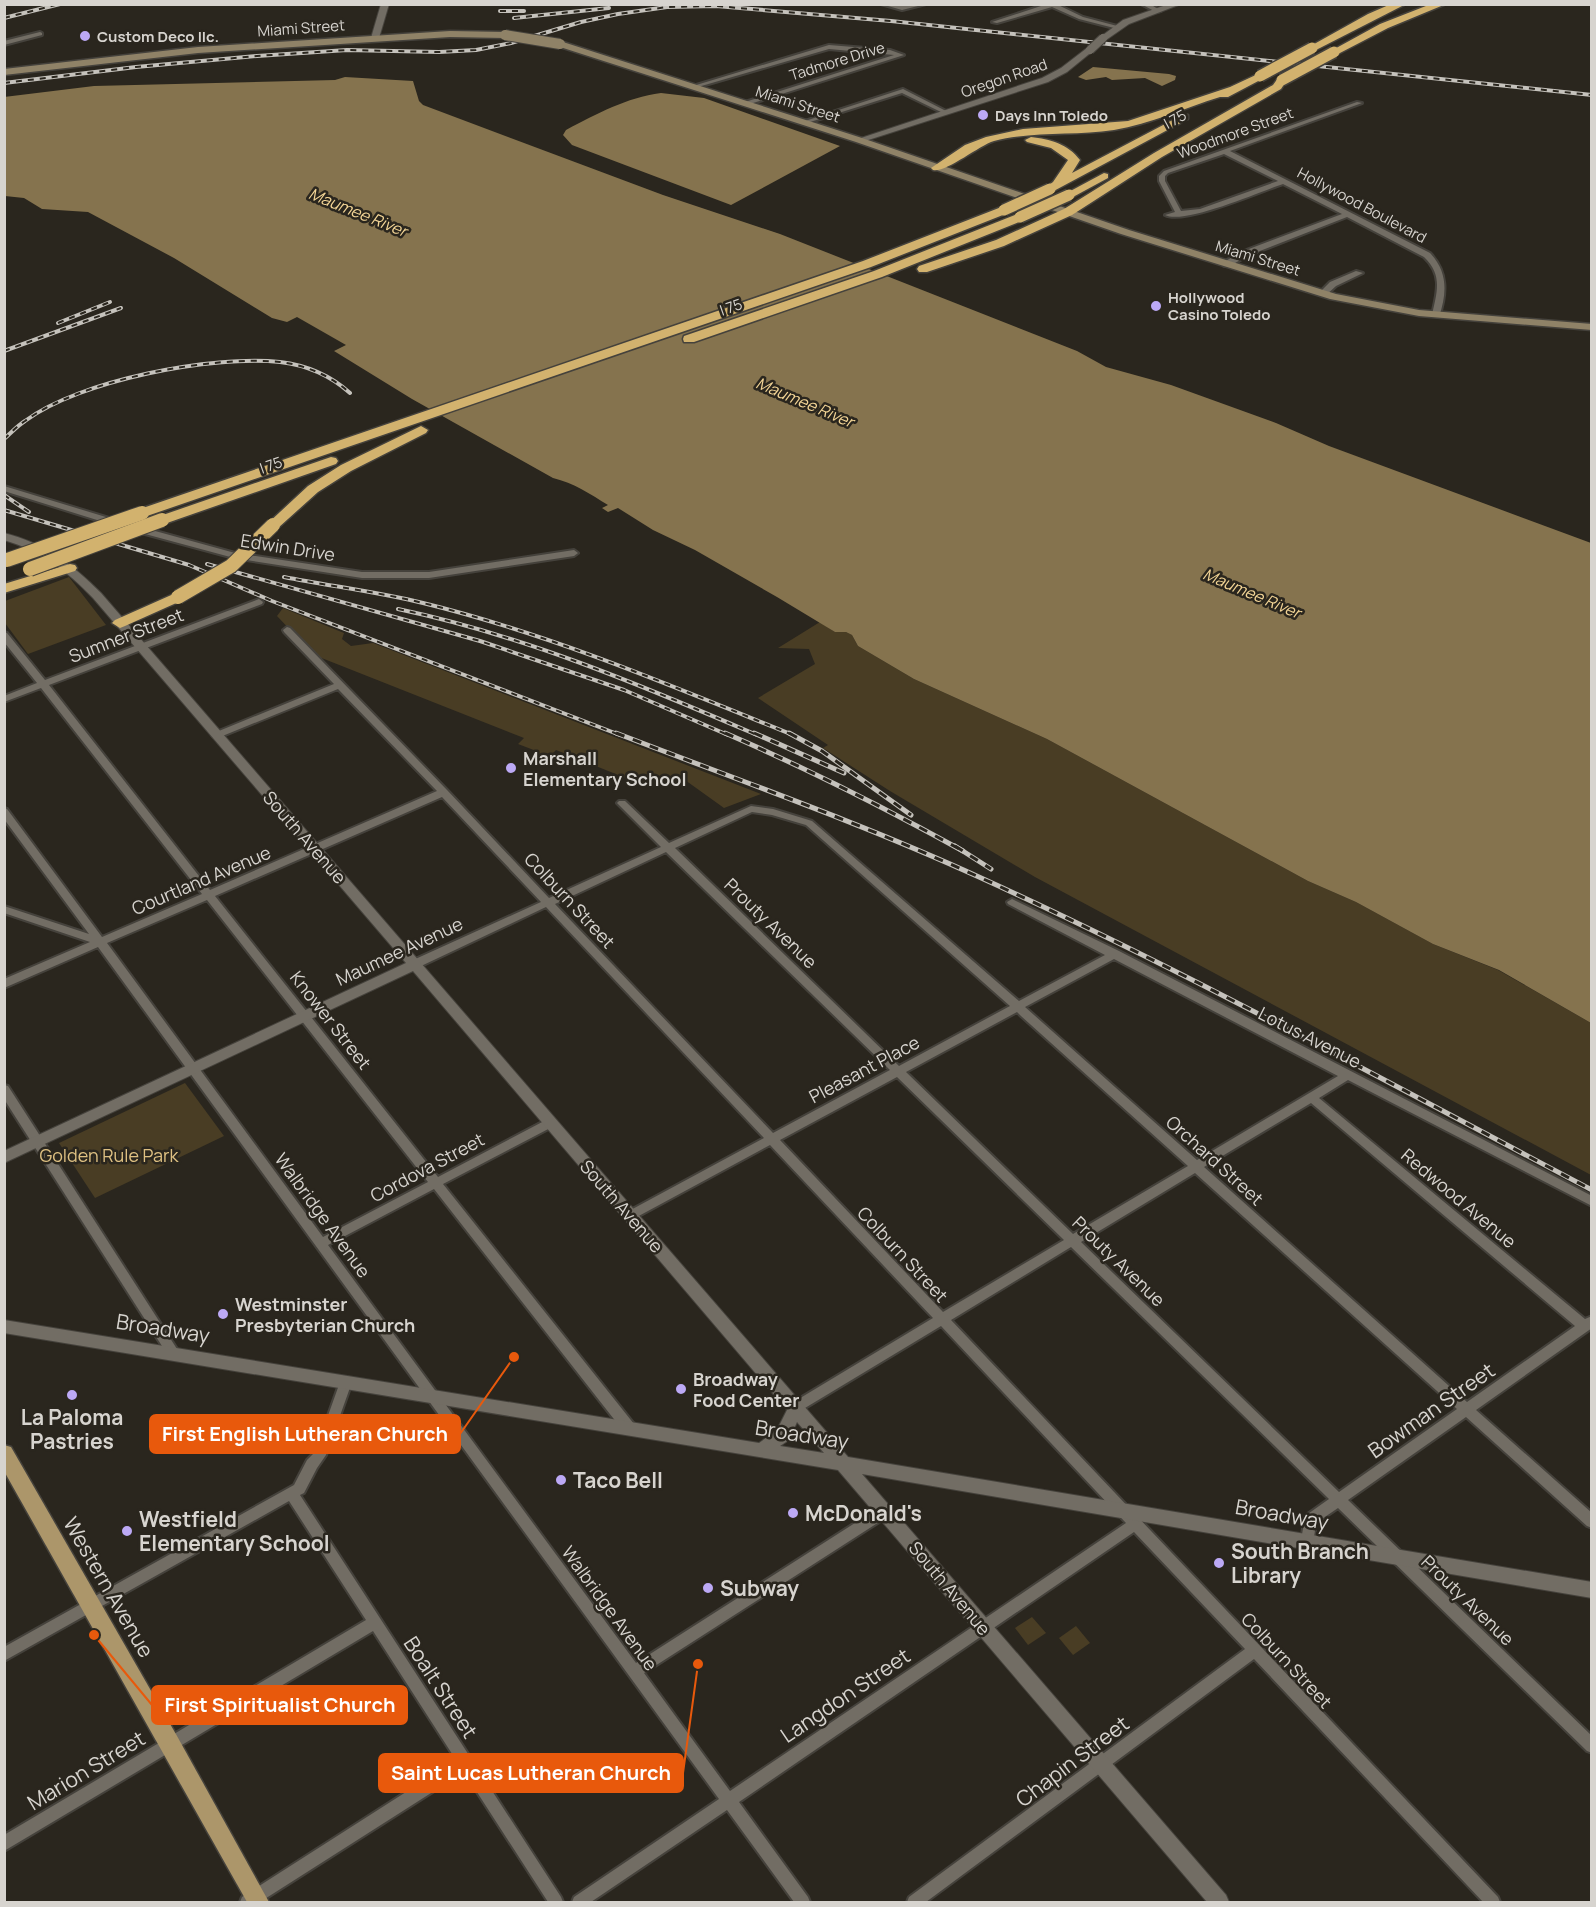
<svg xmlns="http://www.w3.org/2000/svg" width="1596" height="1907" font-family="Manrope,sans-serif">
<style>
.green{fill:#493d24}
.water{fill:#85734e}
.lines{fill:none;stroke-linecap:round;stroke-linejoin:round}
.minor-casing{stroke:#45423c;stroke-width:4}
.tertiary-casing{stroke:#45423c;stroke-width:2}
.secondary-casing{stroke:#45423c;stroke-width:3}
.primary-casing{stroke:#45423c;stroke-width:3}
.motorway-casing{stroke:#45423c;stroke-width:3}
.minor{fill:#726d64;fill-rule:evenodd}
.tertiary{fill:#726d64;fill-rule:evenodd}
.secondary{fill:#8f8267;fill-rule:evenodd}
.primary{fill:#ac966a;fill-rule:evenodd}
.motorway{fill:#d2b26e;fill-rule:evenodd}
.rail-far1-casing{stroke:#c5c2bc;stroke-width:4}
.rail-casing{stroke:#c5c2bc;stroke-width:5}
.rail-far1{stroke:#2a261e;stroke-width:2;stroke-dasharray:6;stroke-linecap:butt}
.rail{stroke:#2a261e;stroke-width:3;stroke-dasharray:9;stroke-linecap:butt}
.tertiary-bridge-casing{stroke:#45423c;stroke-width:10;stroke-linecap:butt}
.secondary-bridge-casing{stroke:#45423c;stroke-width:12;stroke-linecap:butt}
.motorway-bridge-far1-casing{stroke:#45423c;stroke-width:14;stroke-linecap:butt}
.motorway-bridge-casing{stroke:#45423c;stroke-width:16;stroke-linecap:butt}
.tertiary-bridge{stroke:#726d64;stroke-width:8}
.secondary-bridge{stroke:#8f8267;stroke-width:10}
.motorway-bridge-far1{stroke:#d2b26e;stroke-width:11}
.motorway-bridge{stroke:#d2b26e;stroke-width:14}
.poi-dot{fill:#bca9f5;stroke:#2a261e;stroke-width:2}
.labels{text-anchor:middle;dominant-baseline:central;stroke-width:5;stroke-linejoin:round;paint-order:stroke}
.far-street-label{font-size:15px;fill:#d7d4cf;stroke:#2a261e}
.far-poi-label{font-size:15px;font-weight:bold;fill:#d7d4cf;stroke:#2a261e;text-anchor:start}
.far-water-label{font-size:16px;font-style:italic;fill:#f3d596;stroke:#2a261e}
.street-label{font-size:18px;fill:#d7d4cf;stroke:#2a261e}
.poi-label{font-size:18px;font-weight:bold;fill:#d7d4cf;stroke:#2a261e;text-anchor:start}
.park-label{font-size:18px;fill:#dec082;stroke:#2a261e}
.near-street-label{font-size:21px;fill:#d7d4cf;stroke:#2a261e}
.near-poi-label{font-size:21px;font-weight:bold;fill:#d7d4cf;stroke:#2a261e;text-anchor:start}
.leader{fill:none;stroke:#e8590c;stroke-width:2}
.callout-dot{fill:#e8590c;stroke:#2a261e;stroke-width:2}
.callout{fill:#e8590c;stroke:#e8590c;stroke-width:2}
.callout-label{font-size:20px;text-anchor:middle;font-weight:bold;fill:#fff}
</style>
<rect width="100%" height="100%" fill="#2a261e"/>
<g class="green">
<path d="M69,577L106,625L28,654L5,623V601Z"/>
<path d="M283,608L344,633L342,639L351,646L373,643L761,794L724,808L678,775L648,787L556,750L543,763L533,759L539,752L518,744L524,738L314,655L277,616Z"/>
<path d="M820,622L835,632H846L852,635L858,646L914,679L1047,739L1308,881L1356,902L1433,944L1498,970L1591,1023V1175L1035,877L890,791L823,748L828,745L758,698L815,664L809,649L778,648Z"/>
<path d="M185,1083L224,1136L95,1198L59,1143Z"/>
<path d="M1032,1617L1046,1633L1028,1645L1015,1628Z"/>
<path d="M1076,1626L1090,1643L1073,1655L1059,1638Z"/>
</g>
<g class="water">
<path d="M1093,67L1169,74L1176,76L1175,80L1162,86L1145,78L1112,80L1106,77L1086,80L1078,77Z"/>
<path d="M345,77L413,81L419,101L423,105L663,195L780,234L1077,351L1106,367L1171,385L1276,423L1329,446L1591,543V1023L1499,970L1433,944L1356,902L1308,881L1047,739L914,679L858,646L852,635L846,632H835L777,597L695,550L653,530L618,508L608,512L602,508L608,505C590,494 574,483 553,478L412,399L334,351L346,345L297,317L287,322L272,318L174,258L88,212L42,209L24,198L5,196L4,97L94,86L335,80Z"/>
<path d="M661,93L704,98L840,146L731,205L572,145L563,135L566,130C598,113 626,98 661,93Z"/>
</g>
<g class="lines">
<defs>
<g id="minor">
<path d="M881,4L902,6L926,4L902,10Z"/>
<path d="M1047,4H1056L1083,17L1121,27L1118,29L1079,19L1052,7L997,23L992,22Z"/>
<path d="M1141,4H1150L1161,11L1156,12Z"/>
<path d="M40,32L42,33V35L4,45V41Z"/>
<path d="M829,45L890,50L904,55L747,105L744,103L745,102L894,55L829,49L698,87L693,86Z"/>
<path d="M903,89L948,112L943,113L902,93L807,123L802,122Z"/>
<path d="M1357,102L1362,103L1230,151L1430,253C1448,272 1447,293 1439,317L1432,315C1437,292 1443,275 1424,257L1347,217L1247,256L1230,266H1224V262L1241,252L1342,214L1283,184C1259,192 1184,225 1165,215L1175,212L1159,181V176L1164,171ZM1224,154L1278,181L1200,209L1181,211L1165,181V176L1168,173Z"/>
<path d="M1356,271L1363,273L1336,286L1325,296L1318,294L1330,282Z"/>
<path d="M4,486L119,521L120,523L116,526L113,525L4,491Z"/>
<path d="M137,526L235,553L362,572H429L574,550L578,553L574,556L429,578H362L234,558L134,531V527Z"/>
<path d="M259,599L263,602L262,604L49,685L210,890L437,791L338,689L220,737H214L212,735L214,733L334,684L284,632L283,630L287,627L290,628L447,790L549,898L661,847L617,803L619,801H625L669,843L751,806L773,809L812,821L1019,1001L1105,955L1008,904L1007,902L1012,899L1119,951L1592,1196V1206L1348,1080L1319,1098L1585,1319L1592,1316V1328L1476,1410L1592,1513V1528L1587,1526L1466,1417L1348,1500L1592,1736V1753L1587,1751L1338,1508L1316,1523L1313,1545L1308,1547L1303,1545L1301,1541L1305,1516L1329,1499L1071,1247L951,1320L1498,1897L1500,1902H1483L1254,1659L926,1902H907L909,1897L1245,1649L1134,1532L739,1802L808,1897L810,1902H794L727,1810L591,1902H572L574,1897L719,1799L98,947L4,988V979L90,942L4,913V906L89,934L4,819V808L7,809L102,937L202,894L41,688L4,702V696L37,683L4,642V632L7,633L45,680ZM442,797L541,902L411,961L410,964L411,967H419L546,907L764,1138L627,1212L625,1215L627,1218L631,1220L635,1218L770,1145L933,1318L792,1403L790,1407L792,1411L796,1412L800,1411L941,1326L1126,1523L730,1791L644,1673L890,1515L892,1511L890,1507L885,1505L880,1507L636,1663L328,1245L434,1189L624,1432L629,1433L634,1432L635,1428L634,1424L443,1184L554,1126L556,1123L554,1120H546L438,1177L215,896ZM752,812L772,815L806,825L1010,1006L899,1066L675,848ZM666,852L890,1070L773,1133L555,904ZM207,900L428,1182L323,1237L107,943ZM1114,959L1338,1076L1197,1160L1025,1007ZM1017,1012L1021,1016L1188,1166L1073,1234L906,1072ZM897,1077L1064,1240L943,1312L780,1140ZM1311,1103L1575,1326L1467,1402L1204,1167ZM1195,1173L1457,1409L1339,1492L1081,1242Z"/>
<path d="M4,1085L8,1086L177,1349L179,1353L177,1357L173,1358L169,1357L4,1099Z"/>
<path d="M346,1377L350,1378L352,1382L326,1455L317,1468L304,1493L300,1495L561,1897L563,1902H548L464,1772L260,1902H240L242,1897L456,1760L373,1631L4,1851V1835L366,1620L289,1501L4,1661V1647L294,1485L307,1460L315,1452L340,1382L342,1378Z"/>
</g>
<g id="tertiary">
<path d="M381,4H389L379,38L375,40L371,38Z"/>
<path d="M1169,4H1181L1129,24L1106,40L1099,38L1123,20Z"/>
<path d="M1087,48L1094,50L1067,72L1048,82L862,142L855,140L1042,78L1061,68Z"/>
<path d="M4,533C44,543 72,564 101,593L848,1457L1592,1582V1598L862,1474L1226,1895L1229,1902H1207L838,1470L4,1333V1320L759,1443L777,1430L787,1410L413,971L4,1163V1151L406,963L93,598C67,571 41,551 4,540ZM797,1422L824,1453L780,1446L789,1440Z"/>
</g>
<g id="secondary">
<path d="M450,31L505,32L509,35L505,38L450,37L198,53L4,75V69L198,47Z"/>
<path d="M557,42H563L862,138L1129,230L1336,294L1419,310L1592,324V330L1419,316L1330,299L1121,234L856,142L557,46Z"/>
</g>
<path id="primary" d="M4,1445L11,1447L177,1736L269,1902H247L4,1471Z"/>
<g id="motorway">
<path d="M1391,4H1406L1316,50L1307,48L1368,14Z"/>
<path d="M1431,4H1446L1388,28L1338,54L1334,55L1329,52L1380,24Z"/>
<path d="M1260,73L1264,74V78L1228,97H1220C1184,108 1151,124 1114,130C1074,136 1033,131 994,141C978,146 946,173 933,170L931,168L965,145L986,137L1023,129L1128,121L1230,87Z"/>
<path d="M1282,77L1287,80L1281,89L1162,157L1072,215L1004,246L927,272H919L917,269L919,266L996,240L1064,209L1154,153L1273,85L1278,78Z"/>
<path d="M1184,114L1188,115V119L1050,193L1044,189L1053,182L1068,160L1051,148L1027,142L1025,140L1031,137C1050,139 1068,144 1080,160L1072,173Z"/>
<path d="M1104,173L1108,174V178L1073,197L1069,199L1063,195Z"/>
<path d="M1004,206L1008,207V213L871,267L147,516H137L135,513L137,510L863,261Z"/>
<path d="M1020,213L1026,217L1024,220L882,277L694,342H684L683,339L684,336L874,271Z"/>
<path d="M421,426L428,430L426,433L351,471L318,492L278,528H268L266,525L308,486L341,465Z"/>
<path d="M331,457L336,458L338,461L336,464L167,523L162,524L155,520L157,517Z"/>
<path d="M70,564L75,565L77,568L75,571L4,593V584Z"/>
<path d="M178,592L186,597L183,600L125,626L120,628L112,623L115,620Z"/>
</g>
</defs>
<use href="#minor" class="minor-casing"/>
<use href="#tertiary" class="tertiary-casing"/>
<use href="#secondary" class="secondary-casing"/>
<use href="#primary" class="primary-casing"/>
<use href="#motorway" class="motorway-casing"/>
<use href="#minor" class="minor"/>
<use href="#tertiary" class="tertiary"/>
<use href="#secondary" class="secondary"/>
<use href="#primary" class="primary"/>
<use href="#motorway" class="motorway"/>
<defs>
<g id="rail-far1">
<path d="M500,11H524"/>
<path d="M4,18L60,4"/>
<path d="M514,18L609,8"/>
<path d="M4,83L136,67L257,56L347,50L439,52L476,50L511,43L581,22L618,14L667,7L716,6L891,21L1592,95"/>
<path d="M58,323L110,302"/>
<path d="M4,351L121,308"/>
<path d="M4,439C11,433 17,426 25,421C80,380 212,355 280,362C306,365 331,376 350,393"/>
<path d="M4,495L29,512"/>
<path d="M4,510L189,565L272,601L620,735"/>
<path d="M207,564L480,641L624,690L728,735"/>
<path d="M284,577C330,586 378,592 423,603C550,634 672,686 793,735"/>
<path d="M398,609C522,635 641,685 757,735"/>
</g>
<g id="rail">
<path d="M616,733C738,780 861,823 979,877C1188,972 1389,1083 1592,1190"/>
<path d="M725,733C806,768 885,808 963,851"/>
<path d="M754,733L844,773"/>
<path d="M789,733L822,751L911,815"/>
<path d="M955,846L991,869"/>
</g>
</defs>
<use href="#rail-far1" class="rail-far1-casing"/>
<use href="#rail" class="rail-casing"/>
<use href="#rail-far1" class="rail-far1"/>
<use href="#rail" class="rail"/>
<defs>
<path id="tertiary-bridge" d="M1090,50L1103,38"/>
<path id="secondary-bridge" d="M505,35L560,44"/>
<g id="motorway-bridge-far1">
<path d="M1260,76L1312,48"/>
<path d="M1282,80L1334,52"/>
<path d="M1004,210L1050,189"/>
<path d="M1020,217L1069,195"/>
</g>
<g id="motorway-bridge">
<path d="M7,560L142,513"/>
<path d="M30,569L162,520"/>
<path d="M178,597L231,566L273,525"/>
</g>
</defs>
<use href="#tertiary-bridge" class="tertiary-bridge-casing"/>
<use href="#secondary-bridge" class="secondary-bridge-casing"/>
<use href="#motorway-bridge-far1" class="motorway-bridge-far1-casing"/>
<use href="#motorway-bridge" class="motorway-bridge-casing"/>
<use href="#tertiary-bridge" class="tertiary-bridge"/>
<use href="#secondary-bridge" class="secondary-bridge"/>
<use href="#motorway-bridge-far1" class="motorway-bridge-far1"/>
<use href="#motorway-bridge" class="motorway-bridge"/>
</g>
<g class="poi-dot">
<circle cx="85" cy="36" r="6"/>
<circle cx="983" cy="115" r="6"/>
<circle cx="1156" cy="306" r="6"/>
<circle cx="511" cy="768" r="6"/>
<circle cx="223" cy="1314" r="6"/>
<circle cx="681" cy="1389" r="6"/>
<circle cx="72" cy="1395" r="6"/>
<circle cx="561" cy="1480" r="6"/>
<circle cx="793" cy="1513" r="6"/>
<circle cx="127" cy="1531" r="6"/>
<circle cx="1219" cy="1563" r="6"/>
<circle cx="708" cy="1588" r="6"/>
</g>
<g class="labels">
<g class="far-street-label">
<text transform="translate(301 28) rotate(-4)">Miami Street</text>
<text transform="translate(837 61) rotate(-17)">Tadmore Drive</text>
<text transform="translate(1004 78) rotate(-19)">Oregon Road</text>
<text transform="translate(798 104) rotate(18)">Miami Street</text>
<text transform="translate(1175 119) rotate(-28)">I 75</text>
<text transform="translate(1235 133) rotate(-20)">Woodmore Street</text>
<text transform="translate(1362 205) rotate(28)">Hollywood Boulevard</text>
<text transform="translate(1258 258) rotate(17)">Miami Street</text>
<text transform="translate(731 307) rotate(-19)">I 75</text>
<text transform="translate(271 465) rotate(-19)">I 75</text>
</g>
<g class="far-poi-label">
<text x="97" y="36">Custom Deco llc.</text>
<text x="995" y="115">Days Inn Toledo</text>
<text x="1168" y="297">Hollywood<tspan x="1168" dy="17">Casino Toledo</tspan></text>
</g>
<g class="far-water-label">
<text transform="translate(358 212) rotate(22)">Maumee River</text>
<text transform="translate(805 402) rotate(23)">Maumee River</text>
<text transform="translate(1252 593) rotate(23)">Maumee River</text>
</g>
<g class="street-label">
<text transform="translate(288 547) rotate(9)">Edwin Drive</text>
<text transform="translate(126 635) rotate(-21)">Sumner Street</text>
<text transform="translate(305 837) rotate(49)">South Avenue</text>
<text transform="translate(201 880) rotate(-23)">Courtland Avenue</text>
<text transform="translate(570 900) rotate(47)">Colburn Street</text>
<text transform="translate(771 923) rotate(44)">Prouty Avenue</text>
<text transform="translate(399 951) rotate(-25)">Maumee Avenue</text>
<text transform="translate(331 1020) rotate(52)">Knower Street</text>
<text transform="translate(1310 1037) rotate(27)">Lotus Avenue</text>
<text transform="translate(864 1069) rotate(-28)">Pleasant Place</text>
<text transform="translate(1215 1160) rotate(42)">Orchard Street</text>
<text transform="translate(427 1167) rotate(-28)">Cordova Street</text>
<text transform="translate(1459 1198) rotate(40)">Redwood Avenue</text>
<text transform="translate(622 1206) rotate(49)">South Avenue</text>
<text transform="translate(323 1215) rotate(54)">Walbridge Avenue</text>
<text transform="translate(903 1254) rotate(47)">Colburn Street</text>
<text transform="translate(1119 1261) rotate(44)">Prouty Avenue</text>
<text transform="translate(950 1588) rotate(50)">South Avenue</text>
<text transform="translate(1468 1600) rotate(44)">Prouty Avenue</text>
<text transform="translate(610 1608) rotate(54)">Walbridge Avenue</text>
<text transform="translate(1287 1660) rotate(47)">Colburn Street</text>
</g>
<g class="poi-label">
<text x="523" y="758">Marshall<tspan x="523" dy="21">Elementary School</tspan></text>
<text x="235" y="1304">Westminster<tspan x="235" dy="21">Presbyterian Church</tspan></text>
<text x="693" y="1379">Broadway<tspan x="693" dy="21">Food Center</tspan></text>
</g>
<g class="park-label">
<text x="109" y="1155">Golden Rule Park</text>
</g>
<g class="near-street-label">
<text transform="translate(163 1328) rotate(9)">Broadway</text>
<text transform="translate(1431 1410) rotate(-35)">Bowman Street</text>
<text transform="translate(802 1434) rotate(9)">Broadway</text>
<text transform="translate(1282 1514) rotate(10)">Broadway</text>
<text transform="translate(109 1587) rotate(60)">Western Avenue</text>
<text transform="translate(441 1687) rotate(57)">Boalt Street</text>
<text transform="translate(845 1695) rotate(-34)">Langdon Street</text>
<text transform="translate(1072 1761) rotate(-37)">Chapin Street</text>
<text transform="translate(86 1770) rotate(-31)">Marion Street</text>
</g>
<g class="near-poi-label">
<text x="72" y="1417" text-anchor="middle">La Paloma<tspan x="72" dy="24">Pastries</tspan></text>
<text x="573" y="1480">Taco Bell</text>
<text x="805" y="1513">McDonald's</text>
<text x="139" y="1519">Westfield<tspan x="139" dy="24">Elementary School</tspan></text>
<text x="1231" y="1551">South Branch<tspan x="1231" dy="24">Library</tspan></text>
<text x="720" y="1588">Subway</text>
</g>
</g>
<path class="leader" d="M514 1357L460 1434M94 1635L152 1705M698 1664L683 1773"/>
<g class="callout-dot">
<circle cx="514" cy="1357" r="6"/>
<circle cx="94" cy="1635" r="6"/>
<circle cx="698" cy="1664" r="6"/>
</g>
<g class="callout">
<rect x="150" y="1415" width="310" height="38" rx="6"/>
<rect x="152" y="1686" width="255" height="38" rx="6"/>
<rect x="379" y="1754" width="304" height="38" rx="6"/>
</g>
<g class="callout-label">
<text x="305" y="1441">First English Lutheran Church</text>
<text x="280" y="1712">First Spiritualist Church</text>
<text x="531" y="1780">Saint Lucas Lutheran Church</text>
</g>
<rect width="1596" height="1907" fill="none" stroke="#d7d4cf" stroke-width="12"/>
</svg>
